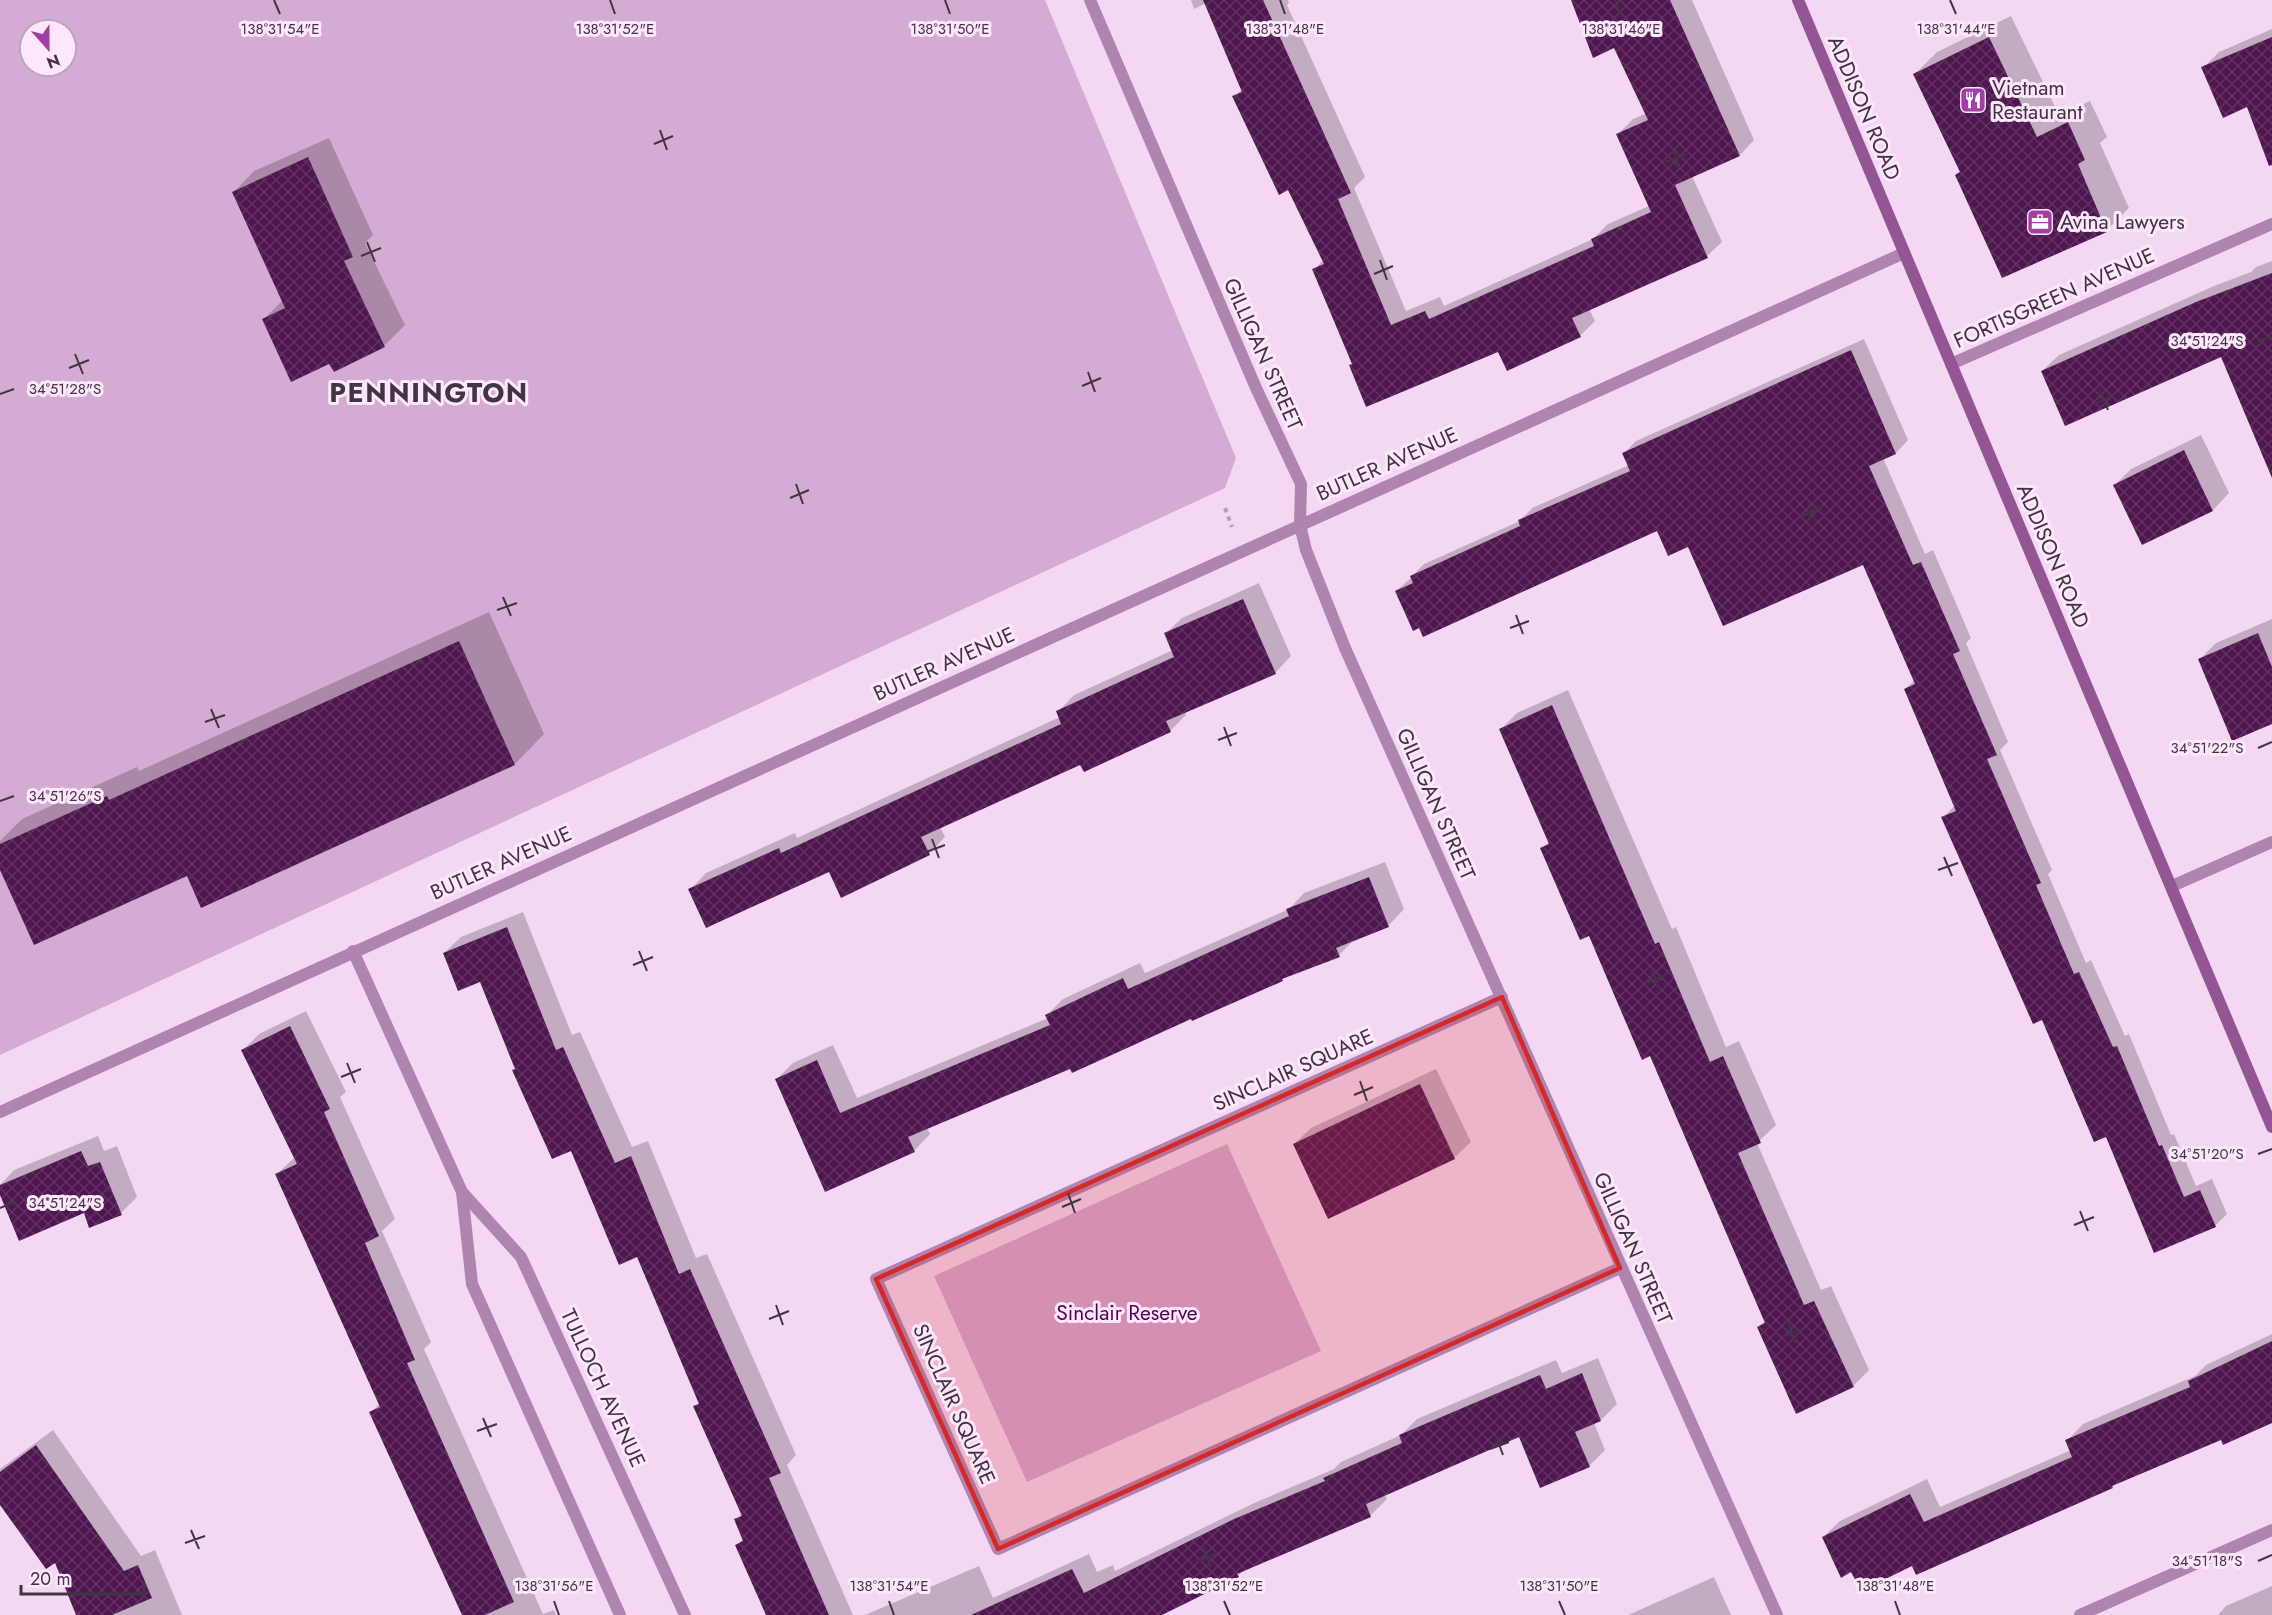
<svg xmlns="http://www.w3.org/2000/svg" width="2272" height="1615" font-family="Jost,sans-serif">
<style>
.park{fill:#d4abd3;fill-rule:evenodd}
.shadow{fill:#0003}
.building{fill:url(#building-cross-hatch)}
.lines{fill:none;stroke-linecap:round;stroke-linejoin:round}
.path{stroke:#b8a1b7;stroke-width:4;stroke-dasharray:4.5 4.5;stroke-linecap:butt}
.minor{stroke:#af84ae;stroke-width:12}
.secondary{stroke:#935593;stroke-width:12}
.marked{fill:#d62828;fill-opacity:0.2;stroke:#d62828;stroke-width:4.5;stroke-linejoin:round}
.ticks{fill:none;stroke:#403540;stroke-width:2}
.labels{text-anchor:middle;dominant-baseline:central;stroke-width:6;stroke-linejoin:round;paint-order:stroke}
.poi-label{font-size:21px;fill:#403540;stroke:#fee7fd;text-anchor:start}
.street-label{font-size:21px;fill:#403540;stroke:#fee7fd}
.park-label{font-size:21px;fill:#500053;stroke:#fee7fd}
.district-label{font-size:27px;font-weight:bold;letter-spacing:1.5px;fill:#403540;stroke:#fee7fd}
.ticks-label{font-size:15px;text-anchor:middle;fill:#403540;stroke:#fee7fd;stroke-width:6;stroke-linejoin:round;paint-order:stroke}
</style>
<defs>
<pattern id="building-cross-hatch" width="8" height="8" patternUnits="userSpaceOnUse" patternTransform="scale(1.5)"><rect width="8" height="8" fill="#4f1750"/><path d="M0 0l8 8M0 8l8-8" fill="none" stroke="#613162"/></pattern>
</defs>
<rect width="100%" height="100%" fill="#f4d8f3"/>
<g class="park">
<path d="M0,0H1045L1236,458L1225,488L0,1055ZM30,30H66V66H30Z"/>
<path d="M1227,1144L1321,1351L1027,1482L934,1276Z"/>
</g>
<g class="shadow">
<path d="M1191,0H1288L1289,3L1287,5L1365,177L1354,188L1406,311L1440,297L1444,306L1593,239L1608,224L1649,206L1618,134L1633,119L1647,113L1615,46L1572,0H1692L1754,140L1740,155L1692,176L1722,242L1707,256L1589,309L1595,321L1580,336L1499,350L1353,364L1314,270L1323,260L1289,188L1234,97L1242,89L1206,3L1194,9Z"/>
<path d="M2011,16L2059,115L2090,101L2107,137L2100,143L2129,208L2107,230L2003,276L1956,175L1961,170L1915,74L1937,52Z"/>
<path d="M2272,29V104L2248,105L2203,68L2219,52Z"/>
<path d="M329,138L373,235L365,243L405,325L384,346L330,362L263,320L283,300L234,192L254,171Z"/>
<path d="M2272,261V473L2222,355L2042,371L2059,355L2214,286L2251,272L2256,267Z"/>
<path d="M1864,339L1908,440L1896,453L1883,458L1925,554L1933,550L1971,638L1966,643L2008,742L2000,750L2052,870L2048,874L2086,963L2091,960L2125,1036L2129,1034L2171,1135L2174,1134L2196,1186L2212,1179L2227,1214L2215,1226L2106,1135L2043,1018L1943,818L1955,805L1905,689L1915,680L1864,563L1689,545L1658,529L1396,591L1412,577V576L1424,564L1520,521L1532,508L1629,465L1624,453L1636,441Z"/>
<path d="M2201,435L2229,493L2213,510L2143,543L2115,485L2131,469Z"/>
<path d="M1259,583L1291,656L1275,673L1185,711L1186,715L1170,731L1081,763L940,827L945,837L929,854L830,870L690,890L706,873L795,833L797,838L1060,717L1058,712L1074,695L1173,650L1165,634L1182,618Z"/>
<path d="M489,612L544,734L515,764L202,906L188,874L0,866V841L22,819L137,767L139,771Z"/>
<path d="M2272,619V723L2200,659L2216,643Z"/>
<path d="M1568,690L1672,929L1676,927L1726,1047L1739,1041L1776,1125L1757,1143L1821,1290L1831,1286L1869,1370L1853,1386L1758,1327L1766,1320L1651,1054L1590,934L1542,849L1550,841L1501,729L1517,713Z"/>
<path d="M1385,862L1404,909L1388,926L1356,938L1339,955L1286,976L1282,979L927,1128L930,1134L914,1151L825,1190L777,1079L793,1063L833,1045L857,1098L1048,1018L1047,1015L1063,999L1140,963L1145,973L1289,909L1304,893Z"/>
<path d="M523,912L572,1035L580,1032L632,1147L648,1141L696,1258L707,1254L796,1455L787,1465L853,1615H768L737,1545L744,1538L736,1520L742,1513L695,1406L700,1402L638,1255L572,1149L517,1068L481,980L444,953L461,937Z"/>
<path d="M306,1011L346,1092L340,1097L395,1219L382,1231L431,1342L424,1349L543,1614L554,1610L556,1615H464L371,1412L380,1403L277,1174L295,1157L243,1050L259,1034Z"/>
<path d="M1436,1069L1471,1142L1454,1158L1294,1144L1311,1128Z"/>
<path d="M98,1136L104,1151L117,1146L137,1197L121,1213L84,1211L0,1191V1185L14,1170Z"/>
<path d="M2272,1334V1422L2222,1438L2117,1482L2112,1487L1913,1564L1852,1570L1823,1537L1840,1521L1927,1479L1940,1507L2071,1450L2067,1441L2083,1424L2195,1376L2206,1365Z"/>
<path d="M1598,1358L1617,1404L1601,1420L1594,1423L1605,1450L1589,1466L1520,1435L1384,1494L1387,1499L1370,1516L1246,1568L1238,1576L1164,1612L1145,1615H865L979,1566L993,1598L1089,1554L1097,1572L1113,1565L1115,1571L1252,1504L1334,1469L1341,1462L1401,1435L1417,1419L1556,1360L1562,1373Z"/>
<path d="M53,1430L141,1556L155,1550L182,1615H78L55,1561L0,1502V1469Z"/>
<path d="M1714,1577L1731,1615H1628Z"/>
<path d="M2272,1586V1615H2218L2226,1606Z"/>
</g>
<g class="building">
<path d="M1203,0H1263L1351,193L1338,199L1391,325L1425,311L1429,319L1594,246L1591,239L1651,212L1616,134L1648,120L1614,48L1593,58L1571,0H1670L1740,156L1675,185L1708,258L1572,318L1581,337L1507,371L1498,352L1366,407L1349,365L1352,364L1312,269L1324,264L1288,190L1279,195L1232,96L1242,92Z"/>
<path d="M1989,37L2037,137L2068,122L2085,160L2078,164L2107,232L2002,278L1955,175L1960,172L1913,74Z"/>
<path d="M2272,37V165L2269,166L2247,107L2223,118L2201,67Z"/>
<path d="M308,157L353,257L344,261L385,347L334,372L329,364L291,382L262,319L285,308L232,192Z"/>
<path d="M2272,273V478L2221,357L2065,426L2041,371L2196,302Z"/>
<path d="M1851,350L1896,454L1869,466L1913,565L1921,562L1960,651L1953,654L1997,755L1987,759L2041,883L2036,885L2074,974L2079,972L2113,1047L2117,1046L2159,1146L2162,1145L2184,1197L2200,1190L2216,1227L2154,1253L2106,1137L2094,1142L2042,1020L2033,1024L1941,817L1956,811L1904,689L1915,684L1863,565L1723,626L1688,547L1668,556L1657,531L1423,637L1419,628L1413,631L1395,591L1413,583L1410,576L1520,526L1518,520L1630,471L1622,453Z"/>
<path d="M2184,450L2213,511L2142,545L2113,485Z"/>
<path d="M1243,599L1276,674L1166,721L1171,732L1084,772L1080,765L921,837L930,855L841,898L829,872L706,928L688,889L779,848L781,853L1061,724L1056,711L1174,657L1164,633Z"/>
<path d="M2258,633L2272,667V724L2232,741L2198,659Z"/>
<path d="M459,641L515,765L201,908L187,876L34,945L0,870V844L107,796L109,800Z"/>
<path d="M1552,705L1655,944L1659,942L1710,1062L1723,1056L1761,1143L1738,1153L1804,1305L1814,1301L1854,1387L1796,1414L1757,1327L1765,1323L1650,1056L1642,1060L1589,936L1580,940L1540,848L1549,844L1499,729Z"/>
<path d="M1369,877L1389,927L1336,948L1340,957L1282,979L1283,981L1192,1021L1191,1019L1072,1073L1070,1069L908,1137L915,1152L825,1192L775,1079L817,1060L840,1113L1050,1025L1045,1015L1123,978L1128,989L1289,916L1286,909Z"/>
<path d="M507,927L556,1050L563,1047L615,1163L631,1156L679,1274L690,1269L781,1473L769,1478L829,1615H766L735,1545L743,1541L734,1519L742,1516L693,1406L699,1404L637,1257L619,1265L571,1151L552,1159L512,1070L515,1069L480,982L458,991L443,953Z"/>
<path d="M290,1026L330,1109L324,1112L379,1236L365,1243L415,1360L407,1363L514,1602L485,1615H462L369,1412L380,1407L275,1174L297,1164L241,1050Z"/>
<path d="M1420,1084L1455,1159L1328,1219L1293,1144Z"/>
<path d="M81,1151L88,1166L100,1162L122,1215L89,1228L84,1213L19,1241L0,1195V1185Z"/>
<path d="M2272,1341V1423L2223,1445L2221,1440L2112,1486L2113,1488L1916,1575L1912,1566L1861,1591L1851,1572L1841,1578L1822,1537L1910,1494L1924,1522L2072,1457L2065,1440L2190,1387L2188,1381Z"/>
<path d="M1582,1373L1601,1421L1575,1432L1590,1467L1540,1488L1519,1437L1366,1504L1371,1517L1237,1574L1239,1577L1162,1615H971L1072,1569L1084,1593L1234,1519L1325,1481L1323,1478L1402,1443L1399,1435L1540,1375L1546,1389Z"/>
<path d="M36,1445L124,1571L138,1565L152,1598L112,1615H76L55,1563L46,1569L0,1505V1472Z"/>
</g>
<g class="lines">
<path class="path" d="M1225,508L1232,527"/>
<g class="minor">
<path d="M1090,0L1256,388L1301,484L1300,525L1306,550L1345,648L1777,1615"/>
<path d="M1951,364L2272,224"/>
<path d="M2172,886L2272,842"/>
<path d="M353,951L462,1192L521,1257L685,1615"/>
<path d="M1502,997L876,1279L998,1549L1620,1268"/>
<path d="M0,1112L1904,253"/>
<path d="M462,1192L472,1284L620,1615"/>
<path d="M2080,1615L2272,1530"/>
</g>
<path class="secondary" d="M1798,0L2272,1127"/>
</g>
<path class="marked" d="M1502,997L1620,1268L998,1549L876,1279Z"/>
<path class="ticks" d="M274,0L280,14M610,0L615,14M945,0L950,14M1280,0L1285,14M1615,0L1621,14M1950,0L1956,14M660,130L667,150M654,144L673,136M1672,148L1680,168M1666,162L1686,154M367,242L375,262M361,256L381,248M1380,260L1387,280M1374,274L1393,266M2258,341L2272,336M75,354L83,374M69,368L89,360M1088,372L1095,392M1082,386L1101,378M2100,390L2108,410M0,394L14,389M2094,404L2114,396M796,484L803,504M790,498L809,490M1808,502L1816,522M1802,516L1822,508M503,597L511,616M497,610L517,603M1516,615L1523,634M1510,628L1529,621M211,709L219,728M205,722L225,715M1224,727L1231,746M1218,740L1237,733M2258,748L2272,742M0,801L14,796M932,839L939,858M926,852L945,845M1944,857L1952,876M1938,870L1958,863M639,951L647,971M633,965L653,957M1652,969L1659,989M1646,983L1666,975M347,1063L355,1083M341,1077L361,1069M1360,1081L1367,1101M1354,1095L1373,1087M2258,1154L2272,1149M1068,1193L1075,1213M1062,1207L1081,1199M0,1208L14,1202M2080,1211L2088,1231M2074,1225L2094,1217M776,1305L783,1325M769,1319L789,1311M1788,1323L1796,1343M1782,1337L1802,1329M483,1418L491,1437M477,1431L497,1424M1496,1436L1503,1455M1490,1449L1509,1442M191,1530L199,1549M185,1543L205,1536M1204,1548L1211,1567M1198,1561L1217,1554M2258,1561L2272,1555M554,1601L559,1615M889,1601L894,1615M1224,1601L1230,1615M1559,1601L1565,1615M1895,1601L1900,1615"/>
<defs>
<symbol id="restaurant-square" viewBox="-11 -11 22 22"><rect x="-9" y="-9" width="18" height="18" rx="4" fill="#a23fa4" stroke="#fee7fd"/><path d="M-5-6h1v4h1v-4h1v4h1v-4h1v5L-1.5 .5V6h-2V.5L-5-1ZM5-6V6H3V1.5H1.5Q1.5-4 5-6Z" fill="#fff"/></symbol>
<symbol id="office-square" viewBox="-11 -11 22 22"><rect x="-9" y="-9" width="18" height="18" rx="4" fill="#a23fa4" stroke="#fee7fd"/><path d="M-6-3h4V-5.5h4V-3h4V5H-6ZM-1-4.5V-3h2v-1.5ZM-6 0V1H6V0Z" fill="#fff"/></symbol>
</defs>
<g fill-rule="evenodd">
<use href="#restaurant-square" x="1958" y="85" width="30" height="30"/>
<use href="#office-square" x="2025" y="207" width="30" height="30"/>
</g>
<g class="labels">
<g class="poi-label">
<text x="1992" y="88">Vietnam<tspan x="1992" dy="24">Restaurant</tspan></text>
<text x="2060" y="222">Avina Lawyers</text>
</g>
<g class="street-label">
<text transform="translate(1864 108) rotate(67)">ADDISON ROAD</text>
<text transform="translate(2054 298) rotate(-24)">FORTISGREEN AVENUE</text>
<text transform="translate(1263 354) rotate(66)">GILLIGAN STREET</text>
<text transform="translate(1387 464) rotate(-24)">BUTLER AVENUE</text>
<text transform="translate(2053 556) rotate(67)">ADDISON ROAD</text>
<text transform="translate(944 664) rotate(-24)">BUTLER AVENUE</text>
<text transform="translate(1436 804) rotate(66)">GILLIGAN STREET</text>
<text transform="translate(501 863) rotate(-24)">BUTLER AVENUE</text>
<text transform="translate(1293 1070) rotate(-24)">SINCLAIR SQUARE</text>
<text transform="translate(1633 1248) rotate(66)">GILLIGAN STREET</text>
<text transform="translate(603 1388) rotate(65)">TULLOCH AVENUE</text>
<text transform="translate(954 1404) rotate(66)">SINCLAIR SQUARE</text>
</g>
<g class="park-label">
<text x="1127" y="1313">Sinclair Reserve</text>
</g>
<g class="district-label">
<text x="429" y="392">PENNINGTON</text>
</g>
</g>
<g class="ticks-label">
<text x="280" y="34">138°31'54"E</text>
<text x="615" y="34">138°31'52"E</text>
<text x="950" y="34">138°31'50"E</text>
<text x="1285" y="34">138°31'48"E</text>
<text x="1621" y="34">138°31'46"E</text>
<text x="1956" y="34">138°31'44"E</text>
<text x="2207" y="346">34°51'24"S</text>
<text x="65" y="394">34°51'28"S</text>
<text x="2207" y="753">34°51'22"S</text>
<text x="65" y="801">34°51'26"S</text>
<text x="2207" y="1159">34°51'20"S</text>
<text x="65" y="1208">34°51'24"S</text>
<text x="2207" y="1566">34°51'18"S</text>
<text x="554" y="1591">138°31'56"E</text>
<text x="889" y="1591">138°31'54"E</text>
<text x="1224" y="1591">138°31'52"E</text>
<text x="1559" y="1591">138°31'50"E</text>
<text x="1895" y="1591">138°31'48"E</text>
</g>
<g transform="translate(48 48) rotate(159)"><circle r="28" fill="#fee7fd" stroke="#b2a0b1" stroke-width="1.5"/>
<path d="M0-4.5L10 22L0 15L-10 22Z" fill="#a23fa4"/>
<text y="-9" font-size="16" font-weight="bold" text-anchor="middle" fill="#403540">N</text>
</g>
<path d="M21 1585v9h123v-9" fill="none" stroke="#403540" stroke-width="3"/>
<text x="30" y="1585" font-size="18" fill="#403540" stroke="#fee7fd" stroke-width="4.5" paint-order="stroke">20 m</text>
</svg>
